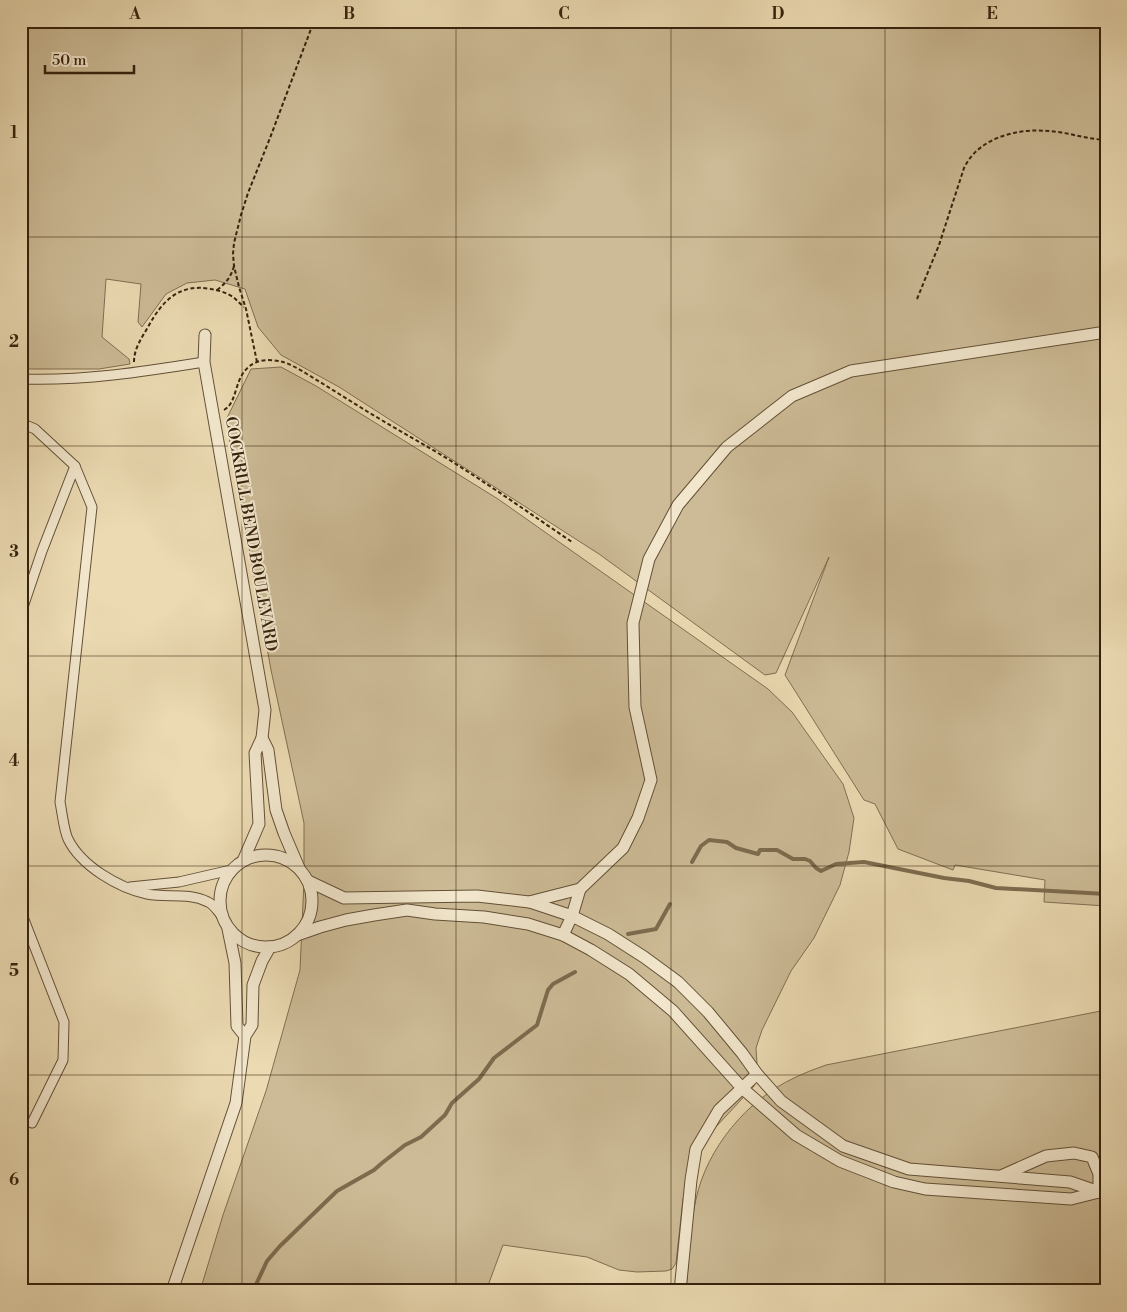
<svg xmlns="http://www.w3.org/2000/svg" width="1127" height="1312" font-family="'Libre Bodoni',serif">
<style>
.green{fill:#ccbb96;stroke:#816e52}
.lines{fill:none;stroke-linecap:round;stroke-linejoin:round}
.stream{stroke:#7d6b4e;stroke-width:4}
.minor-casing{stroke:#635036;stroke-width:11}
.tertiary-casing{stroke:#635036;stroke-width:13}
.path{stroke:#36220d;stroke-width:2;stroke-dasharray:4 2.5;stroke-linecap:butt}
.minor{stroke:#f2e7cd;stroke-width:9}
.tertiary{stroke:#f2e7cd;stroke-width:11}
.grid{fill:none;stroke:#36220d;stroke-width:1;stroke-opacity:0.55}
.labels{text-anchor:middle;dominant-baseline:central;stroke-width:4;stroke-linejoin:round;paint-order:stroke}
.street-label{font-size:16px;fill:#36220d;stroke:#f2e7cd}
.neatline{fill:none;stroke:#36220d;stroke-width:2}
.grid-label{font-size:16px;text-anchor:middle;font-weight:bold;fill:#36220d}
</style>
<rect width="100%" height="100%" fill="#ebdab2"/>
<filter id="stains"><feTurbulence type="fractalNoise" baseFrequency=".004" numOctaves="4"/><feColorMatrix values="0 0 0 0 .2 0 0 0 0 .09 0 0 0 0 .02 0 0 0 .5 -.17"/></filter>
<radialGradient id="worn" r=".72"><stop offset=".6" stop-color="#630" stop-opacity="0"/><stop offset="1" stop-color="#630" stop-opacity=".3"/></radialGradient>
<g class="green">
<path d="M21,21H1106V906L1044,902L1045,880L955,865L953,870L898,849L875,804L864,800L785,675L829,557L776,673L765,675L599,554L339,387L281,355L258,327L245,289L215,280L187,283L166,294L142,327L138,322L141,284L106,279L102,337L129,359L130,364L99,369H21Z"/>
<path d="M281,367L316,386L498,499L768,689L792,712L843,784L854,818L849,852L840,885L814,938L791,971L762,1030L756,1048L757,1064L754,1086L713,1130L699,1154L683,1199L676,1263L672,1269L666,1271L637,1272L619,1270L587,1257L503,1245L486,1291H200L223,1215L266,1091L300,970L304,880V823L271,670L226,420L251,369Z"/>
<path d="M1106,1010V1291H686C689,1261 689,1229 696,1199C707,1148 747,1100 794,1078C804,1073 815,1069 826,1065Z"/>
</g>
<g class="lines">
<g class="stream">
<path d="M692,862L701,846L709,840L727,842L736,848L758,854L760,850H777L793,859H805L810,861L816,868L821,871L836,864L864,862L944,878L969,881L996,888L1106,894"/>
<path d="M628,934L656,929L670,904"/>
<path d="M253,1291L267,1261L280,1246L337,1191L374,1170L382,1163L405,1145L421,1137L445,1115L452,1103L479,1079L494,1058L537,1025L548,990L553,984L575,972"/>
</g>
<defs>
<g id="minor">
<path d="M21,379C84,381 142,372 204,362"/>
<path d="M21,423L35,429L75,466L92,507L60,802C62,812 64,831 68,839C81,866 119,888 147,894C167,898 188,892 208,902C213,904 217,910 221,915"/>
<path d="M21,613L42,551L75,466"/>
<path d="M130,887L179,882L231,870"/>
<path d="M21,912L64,1022L63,1060L32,1123"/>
</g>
<g id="tertiary">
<path d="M205,335L204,362L265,710L262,738L255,753L259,824L243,861"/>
<path d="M262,738L268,750L276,810L284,833L299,868"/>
<circle cx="266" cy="901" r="46"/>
<path d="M308,881L344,898L477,896L529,902L580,889L623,848L638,818L651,780L635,707L633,623L649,559L678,505L727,447L792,396L851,371L1106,332"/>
<path d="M530,902L572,916L608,934L644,957L678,982L708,1012L742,1053L757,1074L781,1101L843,1146L909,1169L1070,1182L1099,1192"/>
<path d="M228,929L235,963L237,1026L245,1036"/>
<path d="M297,935L320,927L346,920L374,915L407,910L435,914L484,917L528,924L563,935L591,950L629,974L673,1011L742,1088L796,1135L840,1161L894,1182L925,1189L1071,1199L1099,1192"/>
<path d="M563,935L572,916L580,889"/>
<path d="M1001,1176L1046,1156L1074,1153L1092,1157L1099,1174V1192"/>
<path d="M172,1291L236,1103L245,1036L252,1025L253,985L262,961L270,947"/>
<path d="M680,1291L691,1180L696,1149L719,1110L757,1074"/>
</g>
</defs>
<use href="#minor" class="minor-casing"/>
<use href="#tertiary" class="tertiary-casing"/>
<g class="path">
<path d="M217,290C226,283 231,277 234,266"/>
<path d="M917,299L939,245L964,168C978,138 1017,128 1048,131C1067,132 1086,139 1106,140"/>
<path d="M134,362C134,349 141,339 148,327C162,301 179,283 211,289C218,290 227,293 233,297C237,300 240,304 244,307"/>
<path d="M257,362L246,309L239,287L234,266L233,254L234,243L241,215L248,193L270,138L314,21"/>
<path d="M224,410C240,401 232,372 257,362C264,359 275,360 283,362C296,366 308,375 320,382C336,392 352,402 368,412C393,427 418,441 443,456C487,483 529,513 572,542"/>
</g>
<use href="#minor" class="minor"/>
<use href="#tertiary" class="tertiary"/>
</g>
<path class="grid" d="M242,21V1291M456,21V1291M671,21V1291M885,21V1291M21,237H1106M21,446H1106M21,656H1106M21,866H1106M21,1075H1106"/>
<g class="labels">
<g class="street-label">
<text transform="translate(251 534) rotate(80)">COCKRILL BEND BOULEVARD</text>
</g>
</g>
<rect width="1127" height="1312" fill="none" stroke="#ebdab2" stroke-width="55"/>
<path d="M45 65v8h89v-8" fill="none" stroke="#36220d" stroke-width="2.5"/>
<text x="52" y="65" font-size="15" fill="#36220d" stroke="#f2e7cd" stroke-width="4" paint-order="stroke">50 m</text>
<rect x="28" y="28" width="1072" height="1256" class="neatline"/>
<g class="grid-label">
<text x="135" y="19">A</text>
<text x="349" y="19">B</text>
<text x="564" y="19">C</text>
<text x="778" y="19">D</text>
<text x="992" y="19">E</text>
<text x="14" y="138">1</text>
<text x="14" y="347">2</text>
<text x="14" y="557">3</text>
<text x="14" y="766">4</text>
<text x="14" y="976">5</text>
<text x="14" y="1185">6</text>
</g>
<rect width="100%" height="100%" filter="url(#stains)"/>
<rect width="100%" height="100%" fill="url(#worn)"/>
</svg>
